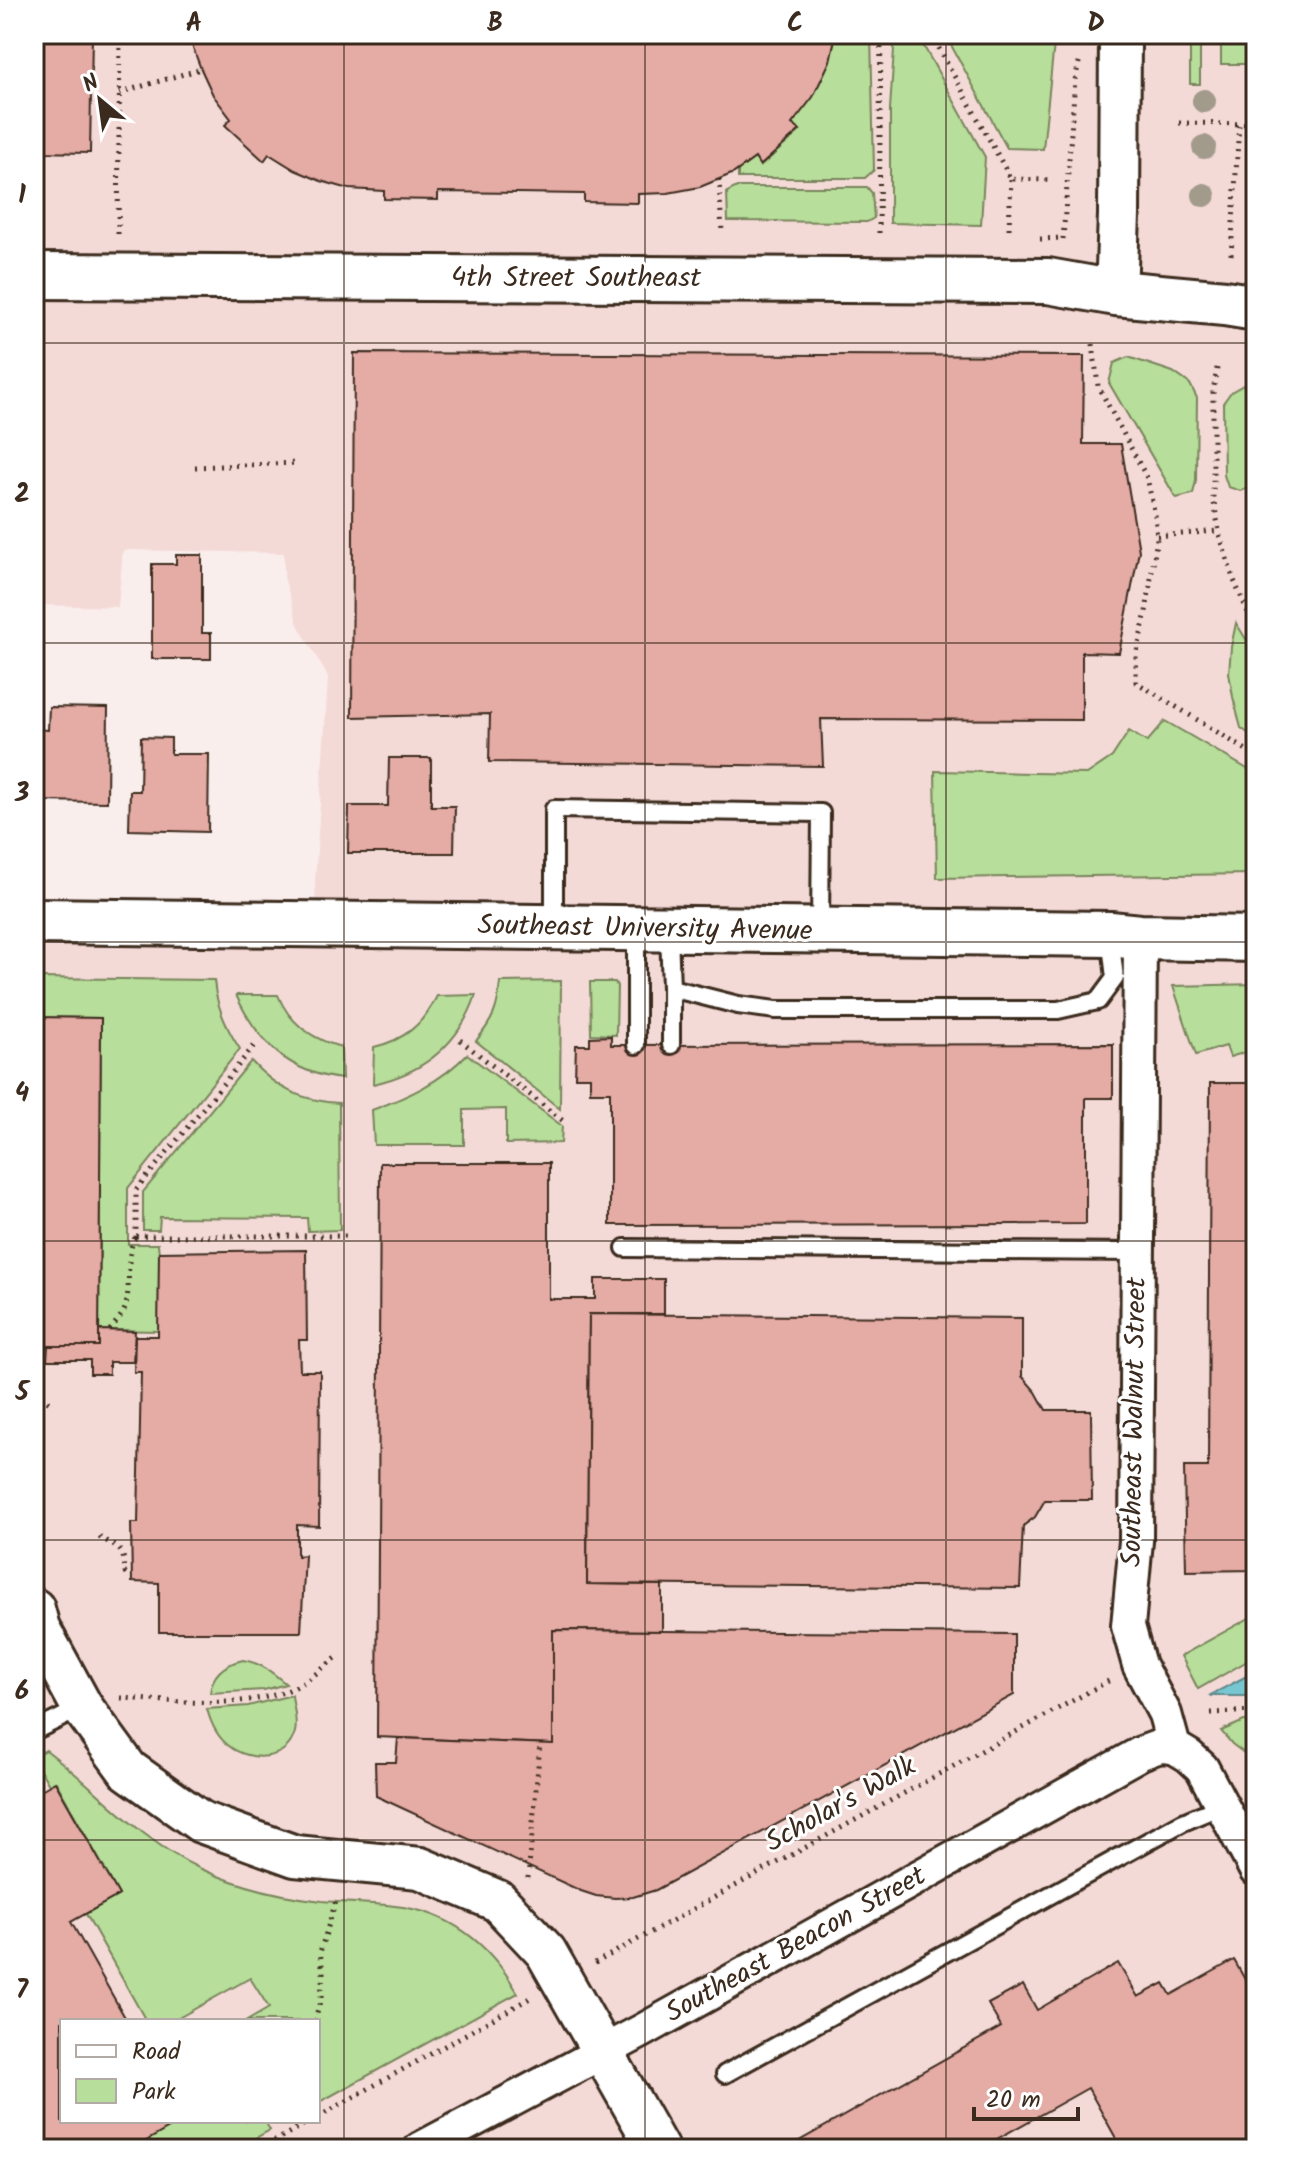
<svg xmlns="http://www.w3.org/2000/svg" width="1290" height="2183" font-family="Kalam,sans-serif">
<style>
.built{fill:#f4dad7;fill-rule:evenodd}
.green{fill:#b7de9a;stroke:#79845c;stroke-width:2}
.water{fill:#77c7d2;stroke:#5f888a;stroke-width:2}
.building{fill:#e5aba5;stroke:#3b2a1e;stroke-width:2}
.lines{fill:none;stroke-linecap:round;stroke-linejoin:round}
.service-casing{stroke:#3b2a1e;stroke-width:22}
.minor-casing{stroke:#3b2a1e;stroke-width:38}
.tertiary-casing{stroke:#3b2a1e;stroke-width:46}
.secondary-casing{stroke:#3b2a1e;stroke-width:50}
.path{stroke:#3b2a1e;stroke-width:5;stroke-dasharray:2 6;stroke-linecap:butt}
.service{stroke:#fff;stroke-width:16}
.minor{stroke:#fff;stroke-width:32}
.tertiary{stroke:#fff;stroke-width:40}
.secondary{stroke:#fff;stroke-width:44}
.tree{fill:#a29b8c}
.grid{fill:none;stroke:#3b2a1e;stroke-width:2;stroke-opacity:0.55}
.labels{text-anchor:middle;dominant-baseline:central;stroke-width:6;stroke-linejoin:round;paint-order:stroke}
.street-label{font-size:28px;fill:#3b2a1e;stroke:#fff}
.neatline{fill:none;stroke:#3b2a1e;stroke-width:3}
.grid-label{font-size:26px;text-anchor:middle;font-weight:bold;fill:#3b2a1e}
</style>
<rect width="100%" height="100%" fill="#faeeed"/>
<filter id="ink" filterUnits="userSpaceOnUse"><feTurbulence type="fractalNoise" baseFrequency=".0125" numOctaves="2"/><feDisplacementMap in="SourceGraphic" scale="16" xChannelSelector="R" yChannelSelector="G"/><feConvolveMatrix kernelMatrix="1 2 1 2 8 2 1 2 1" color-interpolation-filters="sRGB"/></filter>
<g filter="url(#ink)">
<path class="built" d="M34,34H1256V2149H34V921L316,925L315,880L328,677L298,625L284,577V553L123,550L118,607L34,605ZM62,2021H318V2121H62Z"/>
<g class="green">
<path d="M836,34H871L874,170L865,178H738V170L755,158L761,166L800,131L792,124C816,93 828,72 836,34Z"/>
<path d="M895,34H917L985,157L981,225L890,223V109Z"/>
<path d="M945,34H1055L1043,149L1007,148Z"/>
<rect x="1190" y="34" width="10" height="50"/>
<rect x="1221" y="34" width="35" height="30"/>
<path d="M737,187H867L872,193L874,218L867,222L728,221L727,192Z"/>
<path d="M1128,357L1173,372L1190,384L1197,398L1196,481L1193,494L1176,498L1109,383L1114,363Z"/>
<path d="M1252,380H1256V485L1241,491L1228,487L1224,475L1223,403L1231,392Z"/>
<path d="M1236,623L1256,655V739L1241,728L1233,697L1229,673L1231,647Z"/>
<path d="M1165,721L1256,774V874L937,878L935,771L1087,774L1112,757L1129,731L1147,742Z"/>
<path d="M34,978L214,980C216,1006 226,1028 240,1049L128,1188V1244H158L160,1263V1331L99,1330L101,1018L34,1017Z"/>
<path d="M561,981L560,1109L476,1041C493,1020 498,1009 500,982Z"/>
<path d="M590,982H615L617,986L616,1035L591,1034Z"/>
<path d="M1256,984V1049L1230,1057L1226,1046L1196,1055L1173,986Z"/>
<path d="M236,995H278C289,1023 312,1039 341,1047L342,1079C288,1073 258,1042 236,995Z"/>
<path d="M476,995C459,1045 423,1073 373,1084L374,1047C405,1040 423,1024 437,996Z"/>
<path d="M467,1054L562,1126L561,1143L506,1144V1109L464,1110V1145H374L372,1110C407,1097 441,1082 467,1054Z"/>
<path d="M251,1061C275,1088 302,1101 339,1103L340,1230L308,1231L307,1218L160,1217L159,1230H143V1192Z"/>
<path d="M1253,1616L1256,1626V1656L1198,1689L1181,1656Z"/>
<path d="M243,1660C261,1663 272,1672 286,1684L264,1690L210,1693C212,1673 225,1664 243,1660Z"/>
<path d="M292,1695C293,1707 298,1720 295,1732C288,1762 249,1762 229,1746C217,1737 211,1724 207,1709L248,1706Z"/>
<path d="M1244,1721H1251L1256,1736V1762L1232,1744L1221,1731Z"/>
<path d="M46,1750C98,1789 139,1840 199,1868C238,1886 279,1896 322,1901C346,1903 370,1903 395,1906C451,1912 491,1946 518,1993L318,2103V2021H247L269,2008L250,1978L173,2021H146L86,1914L119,1895L56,1782L49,1785L34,1759V1756Z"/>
<path d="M181,2121H265L270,2130L236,2149H132Z"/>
</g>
<path class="water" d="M1256,1671V1696H1209Z"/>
<g class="building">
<path d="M34,34H92L90,153L34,152Z"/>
<path d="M181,34H836L830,61L813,97L792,124L800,130L760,166L755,158L734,173L700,187L668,193L638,194V203L584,202V194L438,192V200L384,199V191L349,189L321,181L295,170L269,154L264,161L225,125L231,119L213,95L201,69L189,37L181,40Z"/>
<path d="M354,353L1084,356L1083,444H1121L1139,551L1119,653L1082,652V720L821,719L823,766L489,762L490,714L352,717Z"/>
<path d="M176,555H202V633H211V659H152V564H176Z"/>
<path d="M49,707L108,708L107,802L34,801V729L48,730Z"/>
<path d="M141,737L171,738V754H209L208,832L129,830L130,791H140Z"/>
<path d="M389,758H431V806H455L454,853H348L349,806H388Z"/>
<path d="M34,1017L101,1018L99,1346H34Z"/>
<path d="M611,1036V1045L1113,1044V1098H1086V1224L610,1225V1092H590V1077H575L576,1045H590V1037Z"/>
<path d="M1210,1083H1256V1570L1186,1571L1184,1467H1208Z"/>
<path d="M380,1163H549V1299H595V1279H664V1314H589L587,1584L662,1585V1631L553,1630V1744L377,1737Z"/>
<path d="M306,1250L307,1340H299L300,1371H320L319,1526L297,1525V1556L305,1555L301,1632H159V1583L132,1582L131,1523H138L141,1372H134L135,1336H158L159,1252Z"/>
<path d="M589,1314L1022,1318V1376L1036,1392L1046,1410H1091L1092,1500H1045L1035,1517L1023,1526L1020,1588L587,1584Z"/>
<path d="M99,1330L135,1331L133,1362H109V1374H90V1360H47L48,1346H99Z"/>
<path d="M553,1630L1014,1634V1695L656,1890L633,1897L615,1898L596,1896L581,1891L376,1796L375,1762H396L398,1738L553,1744Z"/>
<path d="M55,1782L119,1895L71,1922L127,2021H62V2121H181L132,2149H34V1794Z"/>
<path d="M1234,1960L1256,1999V2149H1122L1088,2088L979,2149H785L1001,2027L988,2004L1023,1985L1037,2010L1118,1963L1138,1997L1164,1983L1171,1995Z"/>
</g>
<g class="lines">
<defs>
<g id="service">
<path d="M554,927V809L821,813L820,929"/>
<path d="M636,931V1045"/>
<path d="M669,932L671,988L738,1005L776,1010H1058L1098,1001L1115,978L1110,936"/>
<path d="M671,1045V988"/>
<path d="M625,1248L1138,1252"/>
<path d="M34,1731L81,1708"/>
<path d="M725,2074L1183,1822L1221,1806"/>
</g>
<g id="minor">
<path d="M1140,937L1136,1541L1128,1626L1139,1665L1165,1714L1174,1747L1189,1756L1202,1768L1256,1870"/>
<path d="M420,2149L642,2031L1141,1753L1160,1746L1174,1747"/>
</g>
<g id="tertiary">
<path d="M1116,293L1119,215L1120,34"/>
<path d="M34,1609L39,1628L82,1707L128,1770L201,1822L295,1856L420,1868L498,1901L546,1952L658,2149"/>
</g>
<g id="secondary">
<path d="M34,276L1048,281L1116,293L1225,303L1256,308"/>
<path d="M34,921L1110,934L1140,937L1256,939"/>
</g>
</defs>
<use href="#service" class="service-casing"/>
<use href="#minor" class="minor-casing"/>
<use href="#tertiary" class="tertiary-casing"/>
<use href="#secondary" class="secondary-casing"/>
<g class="path">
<path d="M931,34L1011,179L1053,180"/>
<path d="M119,93L201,69"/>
<path d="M1179,123L1256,124"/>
<path d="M719,179L722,233"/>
<path d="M1009,229L1011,179"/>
<path d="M879,233L881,34"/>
<path d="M118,234L120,34"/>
<path d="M1040,239L1063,238"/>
<path d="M1063,239L1075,80L1080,58"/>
<path d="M1231,255L1239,124"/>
<path d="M1093,344L1098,386L1147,478L1155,515L1157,538L1146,612L1136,656V682L1256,756"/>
<path d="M1217,368L1213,392V497L1220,536L1233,578L1256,631"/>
<path d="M195,467L297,463"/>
<path d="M1157,536L1219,531"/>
<path d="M460,1040L567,1124"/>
<path d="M254,1046L136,1190V1236H350"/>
<path d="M110,1330C115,1323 122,1316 125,1308C132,1285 124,1255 136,1236"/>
<path d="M34,1392L51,1404"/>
<path d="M99,1537C120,1548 124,1548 125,1573L132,1574"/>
<path d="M121,1698C172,1701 253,1711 299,1685C313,1677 326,1665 339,1656"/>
<path d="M1211,1713L1256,1711"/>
<path d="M528,1878L540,1744"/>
<path d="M595,1963L1112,1679"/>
<path d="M315,2021L321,1998L323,1972L320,1952L337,1898"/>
<path d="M318,2117L530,1998"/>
<path d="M260,2149L310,2121"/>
</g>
<use href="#service" class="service"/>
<use href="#minor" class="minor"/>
<use href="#tertiary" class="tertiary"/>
<use href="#secondary" class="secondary"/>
</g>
<g class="tree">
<circle cx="1204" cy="101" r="12"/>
<circle cx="1204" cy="147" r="12"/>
<circle cx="1204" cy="195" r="12"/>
</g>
</g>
<path class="grid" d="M344,34V2149M645,34V2149M946,34V2149M34,343H1256M34,643H1256M34,942H1256M34,1241H1256M34,1540H1256M34,1840H1256"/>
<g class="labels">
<g class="street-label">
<text x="576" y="278">4th Street Southeast</text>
<text transform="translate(645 929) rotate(1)">Southeast University Avenue</text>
<text transform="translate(1135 1422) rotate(-89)">Southeast Walnut Street</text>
<text transform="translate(841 1805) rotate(-29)">Scholar's Walk</text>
<text transform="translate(796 1945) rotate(-29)">Southeast Beacon Street</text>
</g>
</g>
<rect width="1290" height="2183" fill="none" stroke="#fff" stroke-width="88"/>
<rect x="60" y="2019" width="260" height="104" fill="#ffffff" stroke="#b1aaa5" stroke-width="2"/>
<rect x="76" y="2045" width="40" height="12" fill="#ffffff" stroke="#b1aaa5" stroke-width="2"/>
<text x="132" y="2059" font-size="24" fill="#3b2a1e">Road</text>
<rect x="76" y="2079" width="40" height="24" fill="#b7de9a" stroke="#b1aaa5" stroke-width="2"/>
<text x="132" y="2099" font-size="24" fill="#3b2a1e">Park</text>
<g transform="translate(100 100) rotate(331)" stroke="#ffffff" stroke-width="6" paint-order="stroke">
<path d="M0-6L14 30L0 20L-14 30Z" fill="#3b2a1e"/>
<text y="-12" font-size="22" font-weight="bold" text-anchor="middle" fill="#3b2a1e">N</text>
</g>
<path d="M974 2107v12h104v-12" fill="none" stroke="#3b2a1e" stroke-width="4"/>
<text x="986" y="2107" font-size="24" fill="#3b2a1e" stroke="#ffffff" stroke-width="6" paint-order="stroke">20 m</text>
<rect x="44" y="44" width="1202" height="2095" class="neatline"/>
<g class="grid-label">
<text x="194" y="31">A</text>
<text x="495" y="31">B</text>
<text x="795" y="31">C</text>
<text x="1096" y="31">D</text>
<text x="22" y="203">1</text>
<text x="22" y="502">2</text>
<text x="22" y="801">3</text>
<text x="22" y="1101">4</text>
<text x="22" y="1400">5</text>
<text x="22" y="1699">6</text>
<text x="22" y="1998">7</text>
</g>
</svg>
